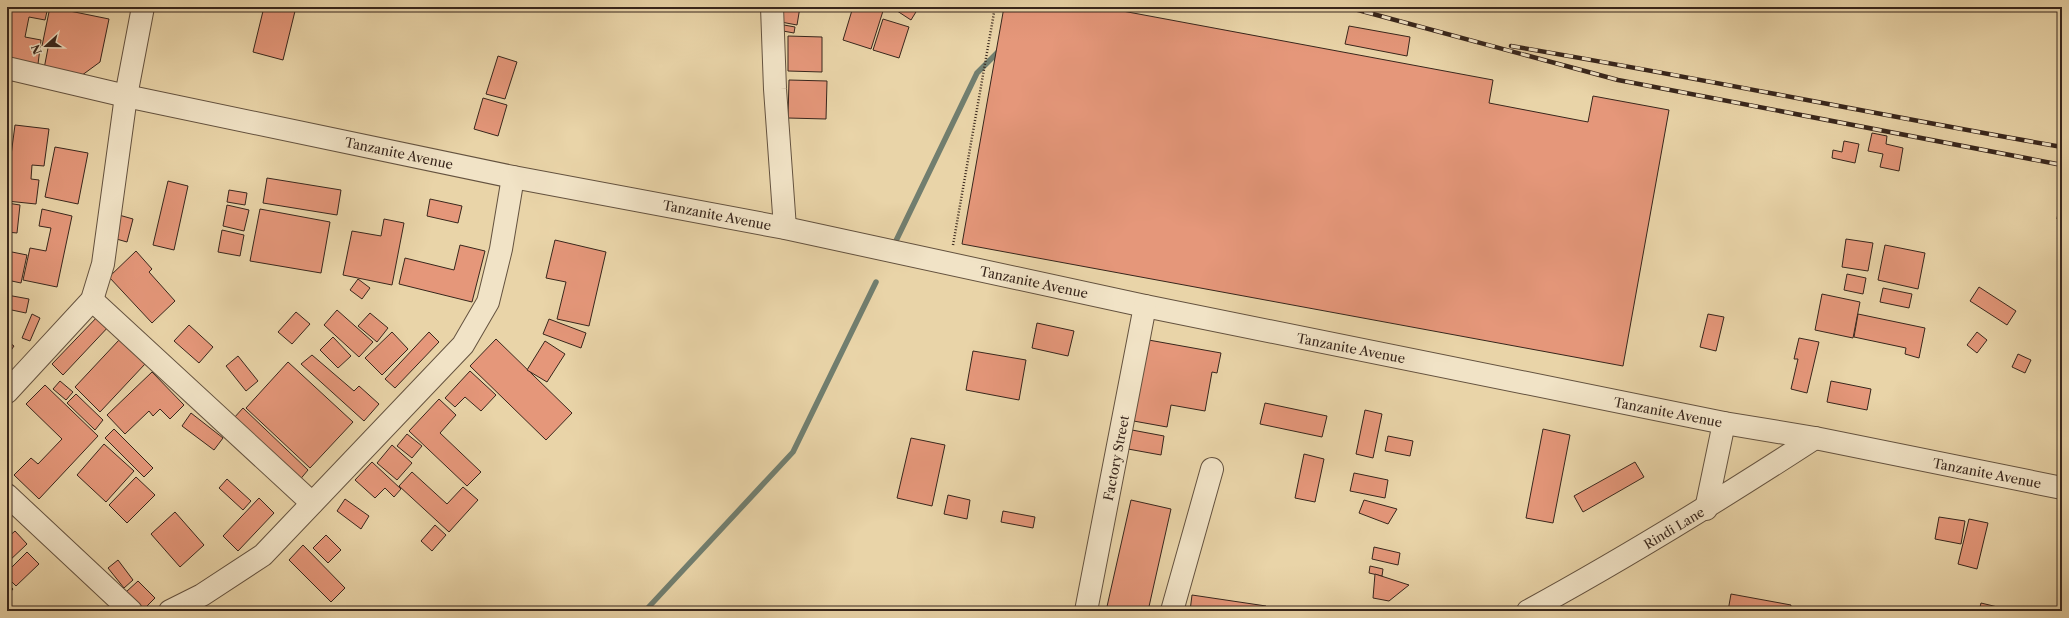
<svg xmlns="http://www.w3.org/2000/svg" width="2069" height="618" font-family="'Libre Caslon Text',serif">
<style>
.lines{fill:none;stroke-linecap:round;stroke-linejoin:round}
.stream{stroke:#717e6f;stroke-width:5.5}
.building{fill:#e5977a;stroke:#38261c}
.minor-casing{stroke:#64523f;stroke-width:24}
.path{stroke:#38261c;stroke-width:2.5;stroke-dasharray:1 2;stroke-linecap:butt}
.minor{stroke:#f1e3c6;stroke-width:22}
.rail-casing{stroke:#38261c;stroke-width:4.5}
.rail{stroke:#f1e3c6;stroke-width:3;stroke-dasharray:9;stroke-linecap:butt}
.labels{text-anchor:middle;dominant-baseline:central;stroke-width:4;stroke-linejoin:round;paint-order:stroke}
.street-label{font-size:13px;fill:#38261c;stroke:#f1e3c6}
</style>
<rect width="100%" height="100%" fill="#e9d4a8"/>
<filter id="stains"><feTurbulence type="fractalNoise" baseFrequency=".005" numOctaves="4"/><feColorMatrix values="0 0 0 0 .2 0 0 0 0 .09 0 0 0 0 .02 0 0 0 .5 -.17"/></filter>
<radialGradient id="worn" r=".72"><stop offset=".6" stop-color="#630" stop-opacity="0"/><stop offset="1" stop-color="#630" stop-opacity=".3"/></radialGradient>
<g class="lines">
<g class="stream">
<path d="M893,247L977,73L1000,50"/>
<path d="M645,611L793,452L876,282"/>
</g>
</g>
<g class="building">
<path d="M7,7H48L45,20L29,17L25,37L41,40L38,64L28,67L7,58Z"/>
<path d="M50,7L109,19L100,62L74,81L43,74L48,48L42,46Z"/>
<path d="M264,7H296L283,60L253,52Z"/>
<path d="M784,7H800L797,25L781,22Z"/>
<path d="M853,7H871L883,11L871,49L843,40Z"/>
<path d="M891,7H919L911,20Z"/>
<path d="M1004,7H1101L1493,80L1489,103L1588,122L1593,96L1669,110L1623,366L962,244Z"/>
<path d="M883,19L909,27L899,58L873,50Z"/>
<path d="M784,25L795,27L794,33L783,31Z"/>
<path d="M1349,26L1410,37L1407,56L1345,44Z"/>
<path d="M788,36L822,37V72L788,71Z"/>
<path d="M498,56L517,62L505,99L486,94Z"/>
<path d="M789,80L827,81L826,119L788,118Z"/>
<path d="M483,98L507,105L498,136L474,129Z"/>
<path d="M15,125L49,129L44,166L32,165L31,179L39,180L36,204L7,201V186Z"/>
<path d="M1872,133L1887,136L1886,144L1903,148L1899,171L1880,167L1883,154L1868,151Z"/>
<path d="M1844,141L1859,144L1855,163L1832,158L1833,150L1842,152Z"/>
<path d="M55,147L88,153L78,204L45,197Z"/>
<path d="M267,178L341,190L337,215L263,203Z"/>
<path d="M168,181L188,186L174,250L153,245Z"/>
<path d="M229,190L247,193L245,205L227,202Z"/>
<path d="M2061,193H2062V220L2057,219Z"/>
<path d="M430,199L462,206L458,223L427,216Z"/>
<path d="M7,203L20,205L17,233L7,232Z"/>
<path d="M227,205L249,210L244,231L223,226Z"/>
<path d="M42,209L72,216L57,287L23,280L30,248L46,251L51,228L39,226Z"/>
<path d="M260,209L330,222L321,273L250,261Z"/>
<path d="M119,215L133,219L127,242L113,238Z"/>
<path d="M384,219L404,223L392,285L343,275L352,231L381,236Z"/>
<path d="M222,230L244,235L240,256L218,252Z"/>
<path d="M1846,239L1873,243L1868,271L1842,267Z"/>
<path d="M555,240L606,252L589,326L557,319L566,282L546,278Z"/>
<path d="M460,245L485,251L472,302L399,284L405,258L454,270Z"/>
<path d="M1885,245L1925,253L1918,289L1878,280Z"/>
<path d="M7,251L27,255L21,283L7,280Z"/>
<path d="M136,251L152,269L149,272L175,301L152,323L109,277Z"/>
<path d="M1847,274L1866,278L1863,294L1844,290Z"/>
<path d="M358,279L370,288L362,299L350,290Z"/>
<path d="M1979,287L2016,311L2007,325L1970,301Z"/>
<path d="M1883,288L1912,294L1909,308L1880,302Z"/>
<path d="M1822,294L1860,302L1853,338L1815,330Z"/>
<path d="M7,295L29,299L26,313L7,309Z"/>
<path d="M337,310L373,342L359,357L324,325Z"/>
<path d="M296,312L310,324L292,344L278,332Z"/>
<path d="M370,313L388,328L377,342L358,326Z"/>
<path d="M32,314L40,318L30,341L22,338Z"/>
<path d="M100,314L111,324L63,375L52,364Z"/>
<path d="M1708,314L1724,317L1716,351L1700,347Z"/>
<path d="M1858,314L1925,328L1919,358L1905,354L1906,348L1854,337Z"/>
<path d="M549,319L586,333L581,348L543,334Z"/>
<path d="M1037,323L1074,331L1068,356L1032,348Z"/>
<path d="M189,325L213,347L199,363L174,341Z"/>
<path d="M392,332L408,349L382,375L365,358Z"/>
<path d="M429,332L439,342L395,388L385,379Z"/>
<path d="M1977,332L1987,340L1977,353L1967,345Z"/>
<path d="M333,337L351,356L338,368L320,350Z"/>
<path d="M1799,338L1819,342L1807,393L1791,389L1798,359H1794Z"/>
<path d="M496,339L572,413L546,440L470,366Z"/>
<path d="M1143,339L1221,353L1217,373L1212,372L1205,411L1171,405L1167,427L1128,420Z"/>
<path d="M119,340L145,364L100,412L75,387Z"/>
<path d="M7,341L14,346L7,356Z"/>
<path d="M545,341L565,354L547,382L527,370Z"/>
<path d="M973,351L1026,360L1019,400L966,390Z"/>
<path d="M2018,354L2031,360L2025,373L2012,367Z"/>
<path d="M312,355L354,391L359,386L379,404L364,421L301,364Z"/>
<path d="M238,356L258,381L246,391L226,366Z"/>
<path d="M288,362L353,422L310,468L246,408Z"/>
<path d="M470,371L496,395L481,411L465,397L455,407L445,398Z"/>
<path d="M152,372L184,405L170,419L160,409L153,416L149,411L125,434L107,415Z"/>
<path d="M60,381L73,392L66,400L53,389Z"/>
<path d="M1831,381L1871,389L1867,410L1827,402Z"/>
<path d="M45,385L98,436L39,499L14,475L31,458L38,464L62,439L26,404Z"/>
<path d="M76,394L103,420L95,430L67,403Z"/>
<path d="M439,399L456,415L440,433L481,472L467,486L409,431Z"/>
<path d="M1265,403L1327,416L1322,437L1260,424Z"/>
<path d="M243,408L308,470L298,482L233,419Z"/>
<path d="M1365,410L1382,414L1373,458L1356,454Z"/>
<path d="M191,413L223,438L214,450L182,426Z"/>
<path d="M114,429L153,468L144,477L105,438Z"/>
<path d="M1543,429L1570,435L1553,523L1526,518Z"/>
<path d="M1132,430L1164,436L1161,455L1128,449Z"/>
<path d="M407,434L422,446L412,458L397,446Z"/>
<path d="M1388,436L1413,441L1410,456L1385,451Z"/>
<path d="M911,438L945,445L932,506L897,498Z"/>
<path d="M104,444L134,471L106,502L77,475Z"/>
<path d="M392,445L412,463L397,480L377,463Z"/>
<path d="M1304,454L1324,459L1315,502L1295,498Z"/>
<path d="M372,462L401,489L394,497L385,488L375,498L355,480Z"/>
<path d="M1635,462L1644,477L1583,512L1574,496Z"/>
<path d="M412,472L447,504L463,487L478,500L449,532L399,486Z"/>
<path d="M1354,473L1388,480L1385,498L1350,491Z"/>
<path d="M136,477L155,495L127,523L109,505Z"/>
<path d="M227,479L251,501L243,510L219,488Z"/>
<path d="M948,495L970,500L967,519L944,514Z"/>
<path d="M259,498L274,513L238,551L223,536Z"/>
<path d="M345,499L369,516L361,529L337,511Z"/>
<path d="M1131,500L1171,509L1148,611H1106Z"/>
<path d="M1364,500L1397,509L1388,524L1359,513Z"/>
<path d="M1003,511L1035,517L1033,528L1001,522Z"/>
<path d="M175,512L204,545L180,567L151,534Z"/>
<path d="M1939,517L1965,521L1961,544L1935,539Z"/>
<path d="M1969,519L1988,523L1977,569L1958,564Z"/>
<path d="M7,522L12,527L7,532Z"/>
<path d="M435,525L446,535L432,551L421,541Z"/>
<path d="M15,531L27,544L7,563V538Z"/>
<path d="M326,535L341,550L328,563L313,548Z"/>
<path d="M303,545L345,588L331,602L289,560Z"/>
<path d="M1374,547L1400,553L1398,565L1372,559Z"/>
<path d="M27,552L39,564L16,586L7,577V572Z"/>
<path d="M118,560L133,580L124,588L108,568Z"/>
<path d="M1370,566L1383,569L1382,576L1369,573Z"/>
<path d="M1375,574L1409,585L1389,601L1373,598Z"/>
<path d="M138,581L155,598L143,610L126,592Z"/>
<path d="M7,583L13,589L7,596Z"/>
<path d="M1731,594L1791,605L1790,611H1728Z"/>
<path d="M1192,595L1266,606L1265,611H1190Z"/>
<path d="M1981,603L2010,610V611H1979Z"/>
<path d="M35,606L40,611H30Z"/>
</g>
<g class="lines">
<defs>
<g id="minor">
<path d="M772,7L775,89L785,228"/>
<path d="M7,68L126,96L513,177L785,228L1145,306L1724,423L1815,438L2062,488"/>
<path d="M92,300L312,503"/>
<path d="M7,392L92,300L103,264L126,96L143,7"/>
<path d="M7,495L131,611"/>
<path d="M1706,509L1724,423"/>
<path d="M170,611L202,595L263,555L463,345L488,302L501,249L513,177"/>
<path d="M1086,611L1145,306"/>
<path d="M1172,611L1212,469"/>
<path d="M1528,611C1627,557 1721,499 1815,438"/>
</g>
</defs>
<use href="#minor" class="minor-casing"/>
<path class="path" d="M953,245L995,7"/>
<use href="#minor" class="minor"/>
<defs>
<g id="rail">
<path d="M1347,7L1618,80L2062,165"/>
<path d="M1511,46C1695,77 1878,115 2062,147"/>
</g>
</defs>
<use href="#rail" class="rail-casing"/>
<use href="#rail" class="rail"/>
</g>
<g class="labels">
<g class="street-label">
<text transform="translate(399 153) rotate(12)">Tanzanite Avenue</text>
<text transform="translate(717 215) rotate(11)">Tanzanite Avenue</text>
<text transform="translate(1034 282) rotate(12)">Tanzanite Avenue</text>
<text transform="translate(1351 348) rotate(11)">Tanzanite Avenue</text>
<text transform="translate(1668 412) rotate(11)">Tanzanite Avenue</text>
<text transform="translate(1116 458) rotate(-79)">Factory Street</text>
<text transform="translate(1987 473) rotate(11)">Tanzanite Avenue</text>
<text transform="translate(1674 528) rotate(-31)">Rindi Lane</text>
</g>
</g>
<rect width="2069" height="618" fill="none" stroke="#e9d4a8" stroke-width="24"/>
<rect x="8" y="8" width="2053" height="602" fill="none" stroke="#38261c" stroke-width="2"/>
<rect x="12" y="12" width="2045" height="594" fill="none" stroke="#38261c"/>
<g transform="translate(46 46) rotate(249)" stroke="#f1e3c6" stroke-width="3" paint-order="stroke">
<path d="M0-3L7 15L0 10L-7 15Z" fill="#38261c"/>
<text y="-6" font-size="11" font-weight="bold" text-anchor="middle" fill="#38261c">N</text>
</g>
<rect width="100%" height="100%" filter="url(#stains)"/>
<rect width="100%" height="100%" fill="url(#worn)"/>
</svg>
